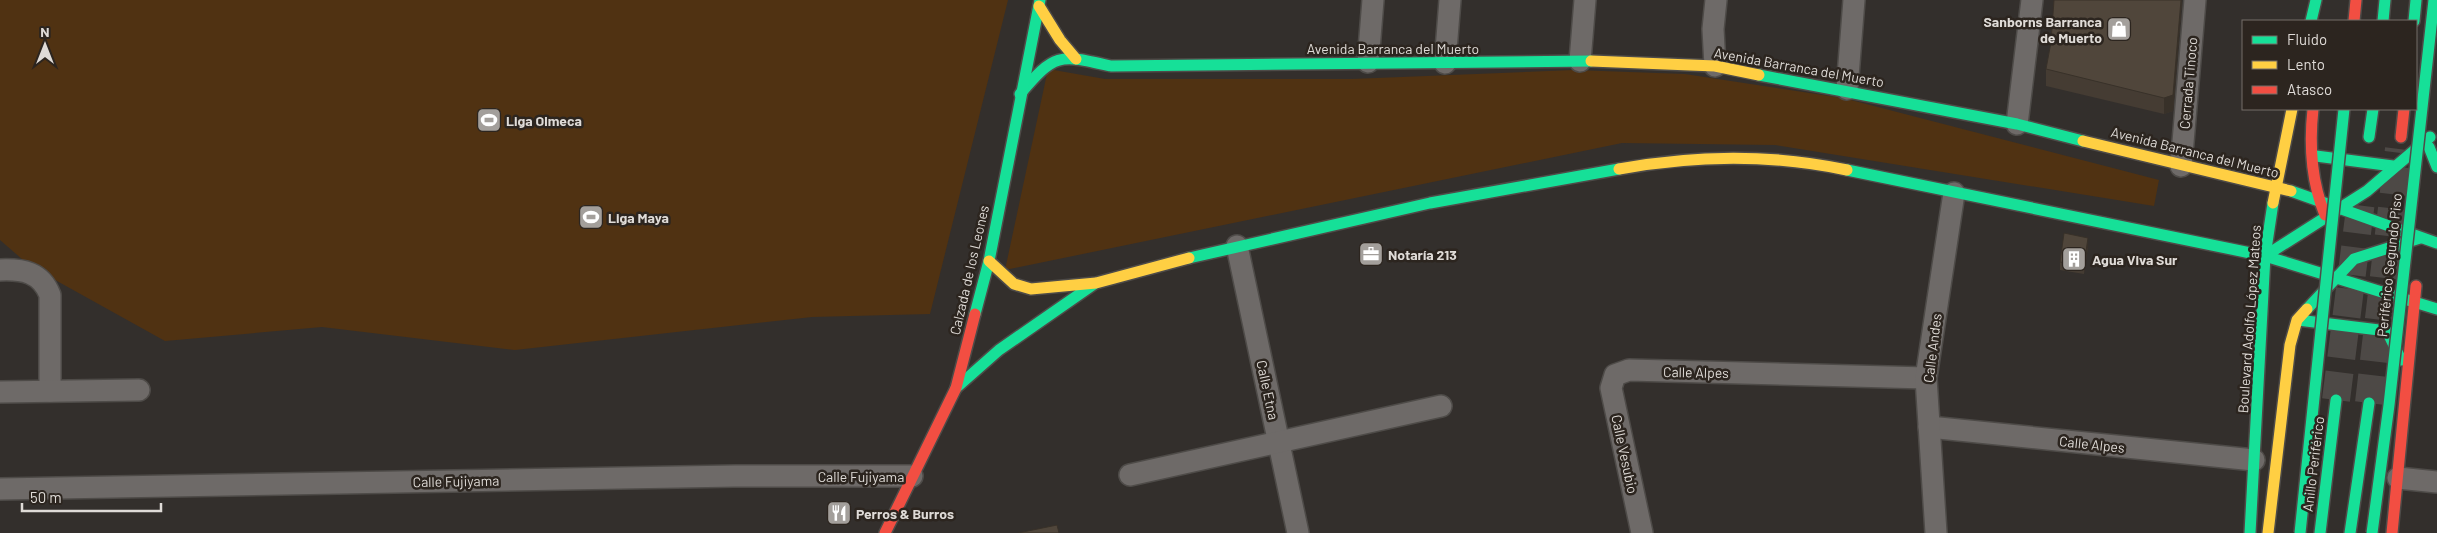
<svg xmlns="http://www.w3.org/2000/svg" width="2437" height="533" font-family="Barlow,sans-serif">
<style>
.green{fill:#503212}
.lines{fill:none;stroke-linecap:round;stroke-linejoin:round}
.highway-tunnel{stroke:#4d4946;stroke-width:28;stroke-dasharray:28 14;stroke-linecap:butt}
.street-casing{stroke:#4e4b48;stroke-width:24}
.fast-casing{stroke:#4e4b48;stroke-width:14}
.slow-casing{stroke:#4e4b48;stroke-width:14}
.jam-casing{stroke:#4e4b48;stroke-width:14}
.street{stroke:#6e6a68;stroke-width:21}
.fast{stroke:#16e098;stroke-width:11}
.slow{stroke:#ffcf43;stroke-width:11}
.jam{stroke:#f24e42;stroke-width:11}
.fast-bridge-casing{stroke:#4e4b48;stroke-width:14;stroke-linecap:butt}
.fast-bridge{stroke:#16e098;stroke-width:11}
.wall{fill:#453c33}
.shaded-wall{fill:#383129}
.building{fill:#50463b;stroke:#383129}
.labels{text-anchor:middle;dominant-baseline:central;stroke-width:5;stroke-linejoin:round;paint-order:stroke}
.poi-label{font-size:14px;font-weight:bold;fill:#dfdbd7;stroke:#2c251f;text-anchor:start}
.street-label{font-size:14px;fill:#dfdbd7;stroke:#2c251f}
</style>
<rect width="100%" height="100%" fill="#332f2c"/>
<g class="green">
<path d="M0,0H1008L930,314L812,317L515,350L322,327L165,341L30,266L0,240Z"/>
<path d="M1048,69L1105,79H1352L1574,70L1685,74L1843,98L2159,180L2154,206L1775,145L1622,143L1005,270Z"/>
</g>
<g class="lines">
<g class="highway-tunnel">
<path d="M2336,400L2362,193"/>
<path d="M2369,403L2399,149"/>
</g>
<defs>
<g id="street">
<path d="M1580,61L1585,0"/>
<path d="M1368,62L1373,0"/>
<path d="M1445,63L1450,0"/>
<path d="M1715,66L1713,29L1716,0"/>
<path d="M1847,89L1854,0"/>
<path d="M2017,124L2032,0"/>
<path d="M2181,166L2195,0"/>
<path d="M1237,246L1298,533"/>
<path d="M0,270C23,269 41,272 50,295V391"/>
<path d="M0,392L139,390"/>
<path d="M1929,427L2254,460"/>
<path d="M1130,475L1441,406"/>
<path d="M2398,478L2437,482"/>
<path d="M0,489L735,476H912"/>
<path d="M1642,533L1611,388L1615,375L1629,370L1926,378"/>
<path d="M1936,533L1926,378L1954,193"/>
</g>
<g id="fast">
<path d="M2311,21L2316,0"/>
<path d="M2383,21L2385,0"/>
<path d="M2414,21L2416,0"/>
<path d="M1759,75L2017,124L2083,141"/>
<path d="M1020,94C1055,53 1058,54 1111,66L1591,61"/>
<path d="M2369,137L2373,109"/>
<path d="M2429,147L2437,167"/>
<path d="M2316,156L2393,166"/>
<path d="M1847,170L2265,256L2437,309"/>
<path d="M2291,191L2437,243"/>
<path d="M2265,256L2367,191L2430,137"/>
<path d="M1189,258L1430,203L1619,169"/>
<path d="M2307,309L2354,259L2420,238"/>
<path d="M975,314L989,261L1040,0"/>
<path d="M2298,320L2387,331L2401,360"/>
<path d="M956,388L999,350L1094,284"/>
<path d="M2250,533L2265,256L2273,203"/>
<path d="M2320,533L2336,400"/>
<path d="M2350,533L2369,403"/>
</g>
<g id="slow">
<path d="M1039,6L1060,40L1076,59"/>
<path d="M1591,61L1715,66L1759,75"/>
<path d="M2083,141L2291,191"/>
<path d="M1619,169C1695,155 1772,154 1847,170"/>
<path d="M2273,203L2292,109"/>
<path d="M989,261L1014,284L1031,289L1096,283L1189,258"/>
<path d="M2268,533L2290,345L2297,320L2307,309"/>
</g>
<g id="jam">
<path d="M2354,21L2356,0"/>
<path d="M2313,109C2309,146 2311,181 2325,215"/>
<path d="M2401,137L2404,109"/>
<path d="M885,533L956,388L975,314"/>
<path d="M2392,533L2416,286"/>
</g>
</defs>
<use href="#street" class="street-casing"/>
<use href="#fast" class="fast-casing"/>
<use href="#slow" class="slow-casing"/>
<use href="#jam" class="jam-casing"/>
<use href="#street" class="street"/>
<use href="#fast" class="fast"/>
<use href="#slow" class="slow"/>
<use href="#jam" class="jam"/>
<defs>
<g id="fast-bridge">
<path d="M2300,533L2344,109"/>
<path d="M2372,533L2389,405L2434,0"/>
</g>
</defs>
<use href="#fast-bridge" class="fast-bridge-casing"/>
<use href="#fast-bridge" class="fast-bridge"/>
</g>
<g class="wall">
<path d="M2054,0H2182L2173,111L2164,114L2046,86V69L2051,42Z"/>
<path d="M2088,247L2084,274L2060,270V262Z"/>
</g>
<g class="shaded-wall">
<path d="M2181,0H2182L2173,111L2164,114V98Z"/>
<path d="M2088,238V247L2084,274V265Z"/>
</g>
<g class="building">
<path d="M2054,0H2181L2173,95L2164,98L2046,69L2051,42Z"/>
<path d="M2064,233L2088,238L2084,265L2060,262Z"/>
<path d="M1057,525L1059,533H1018Z"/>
</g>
<defs>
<symbol id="shop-square" viewBox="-11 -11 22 22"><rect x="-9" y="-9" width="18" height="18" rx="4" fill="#a39f9b" stroke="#2c251f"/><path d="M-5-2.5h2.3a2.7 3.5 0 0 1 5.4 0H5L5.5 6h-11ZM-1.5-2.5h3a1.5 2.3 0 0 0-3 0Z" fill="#fff"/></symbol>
<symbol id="stadium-square" viewBox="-11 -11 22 22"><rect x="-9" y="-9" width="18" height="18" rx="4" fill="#a39f9b" stroke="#2c251f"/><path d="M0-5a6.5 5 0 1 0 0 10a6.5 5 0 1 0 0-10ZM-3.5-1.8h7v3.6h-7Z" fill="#fff"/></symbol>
<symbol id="office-square" viewBox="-11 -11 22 22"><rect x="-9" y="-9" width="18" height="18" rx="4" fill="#a39f9b" stroke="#2c251f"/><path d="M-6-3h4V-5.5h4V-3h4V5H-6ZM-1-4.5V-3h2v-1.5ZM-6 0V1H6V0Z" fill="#fff"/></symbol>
<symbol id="building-square" viewBox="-11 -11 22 22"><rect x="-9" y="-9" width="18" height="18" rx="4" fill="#a39f9b" stroke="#2c251f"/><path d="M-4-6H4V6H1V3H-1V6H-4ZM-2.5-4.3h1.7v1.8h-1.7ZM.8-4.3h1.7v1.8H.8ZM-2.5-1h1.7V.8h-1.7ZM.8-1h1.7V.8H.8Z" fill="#fff"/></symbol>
<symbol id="restaurant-square" viewBox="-11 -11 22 22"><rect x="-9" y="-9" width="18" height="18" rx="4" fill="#a39f9b" stroke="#2c251f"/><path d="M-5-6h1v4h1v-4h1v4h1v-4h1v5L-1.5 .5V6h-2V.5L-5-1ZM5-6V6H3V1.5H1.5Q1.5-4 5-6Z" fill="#fff"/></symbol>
</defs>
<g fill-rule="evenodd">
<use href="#shop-square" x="2105" y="15" width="28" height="28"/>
<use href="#stadium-square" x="475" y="106" width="28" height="28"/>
<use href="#stadium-square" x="577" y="203" width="28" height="28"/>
<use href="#office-square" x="1357" y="240" width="28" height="28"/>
<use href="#building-square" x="2060" y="245" width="28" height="28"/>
<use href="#restaurant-square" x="825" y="499" width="28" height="28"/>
</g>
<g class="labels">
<g class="poi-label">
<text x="2102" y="21" text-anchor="end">Sanborns Barranca<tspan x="2102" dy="16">de Muerto</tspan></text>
<text x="506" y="120">Liga Olmeca</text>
<text x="608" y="217">Liga Maya</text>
<text x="1388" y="254">Notaría 213</text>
<text x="2092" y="259">Agua Viva Sur</text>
<text x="856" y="513">Perros &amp; Burros</text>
</g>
<g class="street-label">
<text x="1393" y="48">Avenida Barranca del Muerto</text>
<text transform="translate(1799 67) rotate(10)">Avenida Barranca del Muerto</text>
<text transform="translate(2188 83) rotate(-85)">Cerrada Tinoco</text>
<text transform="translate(2195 152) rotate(14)">Avenida Barranca del Muerto</text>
<text transform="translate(2389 265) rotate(-84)">Periférico Segundo Piso</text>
<text transform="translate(969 270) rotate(-77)">Calzada de los Leones</text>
<text transform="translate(2249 319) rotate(-86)">Boulevard Adolfo López Mateos</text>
<text transform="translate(1932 348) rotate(-83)">Calle Andes</text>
<text transform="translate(1696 372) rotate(1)">Calle Alpes</text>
<text transform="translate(1268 390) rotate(78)">Calle Etna</text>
<text transform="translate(2092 444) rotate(6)">Calle Alpes</text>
<text transform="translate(1625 454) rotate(78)">Calle Vesubio</text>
<text transform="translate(2313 464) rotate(-83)">Anillo Periférico</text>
<text x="861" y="476">Calle Fujiyama</text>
<text transform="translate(456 481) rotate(-1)">Calle Fujiyama</text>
</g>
</g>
<rect x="2242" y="20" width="175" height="90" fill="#2c251f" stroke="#746e69"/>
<rect x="2252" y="36" width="25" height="8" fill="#16e098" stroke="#746e69"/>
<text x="2287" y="45" font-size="15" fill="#dfdbd7">Fluido</text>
<rect x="2252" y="61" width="25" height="8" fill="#ffcf43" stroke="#746e69"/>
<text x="2287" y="70" font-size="15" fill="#dfdbd7">Lento</text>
<rect x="2252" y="86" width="25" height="8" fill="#f24e42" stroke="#746e69"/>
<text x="2287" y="95" font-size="15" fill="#dfdbd7">Atasco</text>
<g transform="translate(45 45)" stroke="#2c251f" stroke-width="4" paint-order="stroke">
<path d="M0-4L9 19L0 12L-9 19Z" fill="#dfdbd7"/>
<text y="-8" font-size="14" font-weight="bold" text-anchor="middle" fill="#dfdbd7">N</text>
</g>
<path d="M22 503v8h139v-8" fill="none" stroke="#dfdbd7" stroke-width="2.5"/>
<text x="30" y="503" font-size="15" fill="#dfdbd7" stroke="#2c251f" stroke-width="4" paint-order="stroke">50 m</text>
</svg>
